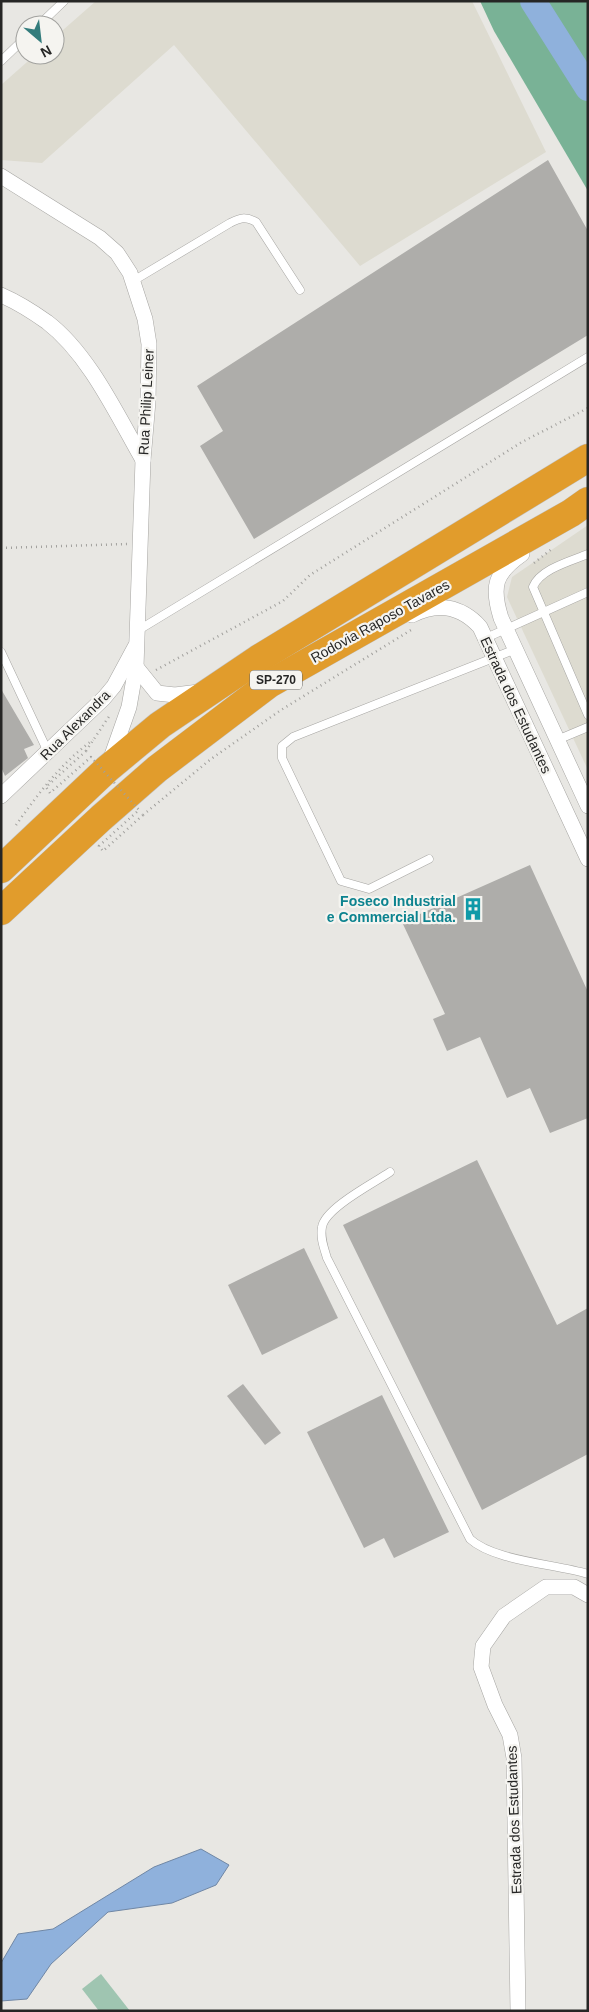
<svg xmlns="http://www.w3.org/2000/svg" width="589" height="2012" font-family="Arial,sans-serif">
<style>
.built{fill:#dddbd0}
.green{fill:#9fc5b1}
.forest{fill:#79b296}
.water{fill:#8fb1dc;stroke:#7087a5}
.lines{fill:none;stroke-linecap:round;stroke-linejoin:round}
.river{stroke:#8fb1dc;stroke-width:26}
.building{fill:#aeadaa}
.service-casing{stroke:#a6a5a2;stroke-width:9}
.minor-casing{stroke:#a6a5a2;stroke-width:16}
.motorway-casing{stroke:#c2c2c2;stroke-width:29}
.path{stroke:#a1a09d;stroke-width:2.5;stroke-dasharray:1 4;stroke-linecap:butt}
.service{stroke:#fff;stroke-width:8}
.minor{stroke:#fff;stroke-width:15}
.motorway{stroke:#e19c2c;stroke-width:28}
.path-bridge{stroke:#a1a09d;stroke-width:2.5;stroke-dasharray:1 4;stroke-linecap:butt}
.labels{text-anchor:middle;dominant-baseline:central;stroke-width:4.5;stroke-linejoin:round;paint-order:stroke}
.shield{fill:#f5f4f0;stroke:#646462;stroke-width:1}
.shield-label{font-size:12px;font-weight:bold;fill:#262625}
.street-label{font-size:14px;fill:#262625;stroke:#f5f4f0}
.culture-label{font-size:14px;font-weight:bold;fill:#0d838f;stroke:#f5f4f0;text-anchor:end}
</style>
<rect width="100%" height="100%" fill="#e8e7e3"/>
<g class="built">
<path d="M96,1H472L546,152L360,266L174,45L42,163L1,160V85L35,55H55V37Z"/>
<path d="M588,525V770L507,597L512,577Z"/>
</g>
<path class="green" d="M101,1974L130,2011H99L82,1989Z"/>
<path class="forest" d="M480,1H588V191L494,31Z"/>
<path class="water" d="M201,1849L229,1865L216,1885L172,1903L108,1912L51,1964L27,1999L1,2001V1963L18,1934L53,1929L154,1867Z"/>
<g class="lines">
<path class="river" d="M533,1L588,88"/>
</g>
<g class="building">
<path d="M548,160L588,231V335L254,539L200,446L223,431L197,386Z"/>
<path d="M1,689L34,745L24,749L28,758L5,776L1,767Z"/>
<path d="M530,865L588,992V1118L550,1133L530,1088L507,1098L480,1037L447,1051L433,1019L445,1014L402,922Z"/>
<path d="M477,1160L557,1325L588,1308V1454L482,1510L343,1225Z"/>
<path d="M304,1248L338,1318L262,1355L228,1285Z"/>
<path d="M243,1384L281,1433L265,1445L227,1396Z"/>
<path d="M382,1395L449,1532L394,1558L384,1538L364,1548L307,1432Z"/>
</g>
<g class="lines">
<defs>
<g id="service">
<path d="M39,25L64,1"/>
<path d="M1,61L25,38"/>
<path d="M133,281L230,223C240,218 245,216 256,222L300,290"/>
<path d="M588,554C571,561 540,569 533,587L588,715"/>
<path d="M137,631L588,357"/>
<path d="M486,638L588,592"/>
<path d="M1,652L48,752"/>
<path d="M557,740L588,727"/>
<path d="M429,859L369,889L341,881L282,758V746L293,737L516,649"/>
<path d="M390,1172C374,1183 325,1208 322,1227C320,1238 324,1248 327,1258L470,1539C494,1561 555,1564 588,1574"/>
</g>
<g id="minor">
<path d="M1,176L100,238L117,253L130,273L145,319L149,344L148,401L143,460L136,667L129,707L110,761"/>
<path d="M1,295C17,302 33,312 47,322C89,354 117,415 143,460"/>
<path d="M522,554C495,573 491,586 501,618L588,806"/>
<path d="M412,615C437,602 461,606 480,627L588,859"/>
<path d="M136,667L157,693L175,695L199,692"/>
<path d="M1,796L104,698L114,686L135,647"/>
<path d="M518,2011L514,1758L510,1735L495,1705L481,1667L483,1646L504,1616L546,1587H574L588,1595"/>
</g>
<g id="motorway">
<path d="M1,869L107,769L160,725L258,659L588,458"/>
<path d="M1,911L101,818L157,769L269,684L571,513L588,501"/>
</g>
</defs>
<use href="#service" class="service-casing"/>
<use href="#minor" class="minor-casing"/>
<use href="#motorway" class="motorway-casing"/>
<g class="path">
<path d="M1,548L127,544"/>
<path d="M534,563L553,548"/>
<path d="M156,670L283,601L310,575L522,442L588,408"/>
<path d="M86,751L110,715"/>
<path d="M143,815L211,759L281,710L411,630"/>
<path d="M16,825C38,794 61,763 93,740"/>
</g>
<use href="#service" class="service"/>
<use href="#minor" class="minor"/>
<use href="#motorway" class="motorway"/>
<path class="path-bridge" d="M86,751L46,787L50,793L91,757L139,810L99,846L103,851L143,815"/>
</g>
<defs>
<symbol id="building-bare" viewBox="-9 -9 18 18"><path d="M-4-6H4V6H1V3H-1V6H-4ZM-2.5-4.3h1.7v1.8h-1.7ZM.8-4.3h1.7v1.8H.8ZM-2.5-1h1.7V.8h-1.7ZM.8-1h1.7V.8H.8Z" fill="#0f9aa8" stroke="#f5f4f0" stroke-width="2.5" paint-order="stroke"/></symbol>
</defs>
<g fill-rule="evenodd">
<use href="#building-bare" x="457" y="893" width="32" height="32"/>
</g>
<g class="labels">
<rect class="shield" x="250" y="670.5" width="52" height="19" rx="4"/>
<g class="shield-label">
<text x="276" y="680">SP-270</text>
</g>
<g class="street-label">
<text transform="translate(146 402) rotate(-87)">Rua Philip Leiner</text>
<text transform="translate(380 621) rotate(-29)">Rodovia Raposo Tavares</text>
<text transform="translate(516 705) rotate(65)">Estrada dos Estudantes</text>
<text transform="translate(75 725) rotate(-45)">Rua Alexandra</text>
<text transform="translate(514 1820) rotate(-92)">Estrada dos Estudantes</text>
</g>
<g class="culture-label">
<text x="456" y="901">Foseco Industrial<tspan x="456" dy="16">e Commercial Ltda.</tspan></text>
</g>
</g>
<rect width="589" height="2012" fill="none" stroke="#262625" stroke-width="5"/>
<g transform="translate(40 40) rotate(152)"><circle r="24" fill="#f5f4f0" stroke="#a2a29f"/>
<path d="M0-4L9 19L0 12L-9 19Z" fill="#337c7c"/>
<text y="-8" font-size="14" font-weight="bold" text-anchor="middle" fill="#262625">N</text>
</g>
</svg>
